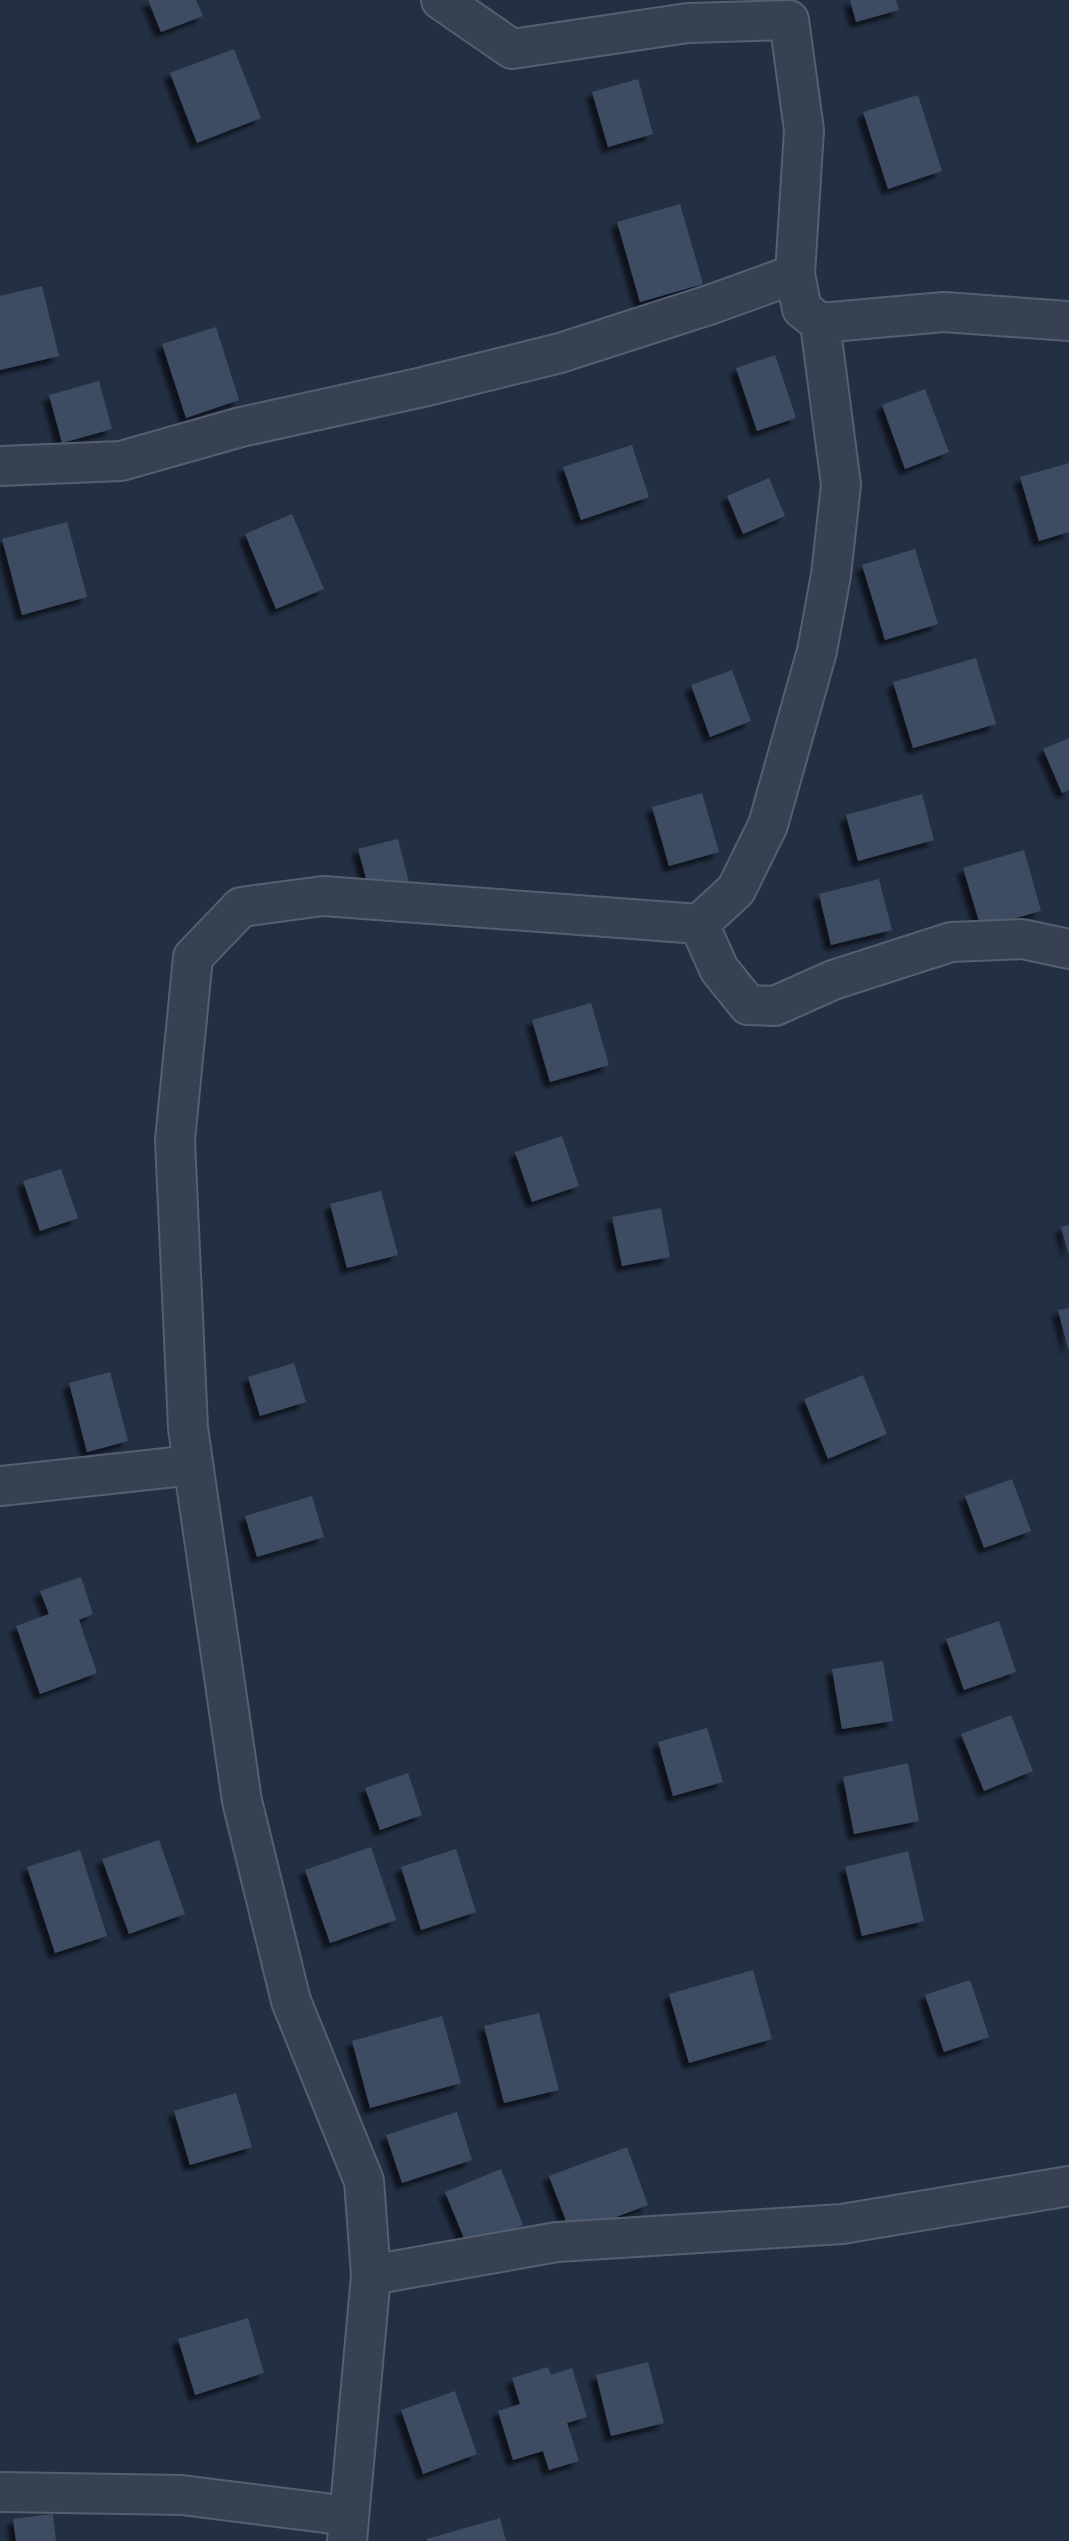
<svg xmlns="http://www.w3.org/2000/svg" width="1069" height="2541" font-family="'Work Sans',sans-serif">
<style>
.building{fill:#3e4c64;filter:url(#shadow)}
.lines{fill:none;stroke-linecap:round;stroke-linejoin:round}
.minor-casing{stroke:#555f70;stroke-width:42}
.minor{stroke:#384152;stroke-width:38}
</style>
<defs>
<filter id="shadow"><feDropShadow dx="-6" dy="6" stdDeviation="2" flood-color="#0009"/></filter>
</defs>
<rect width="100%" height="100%" fill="#232f43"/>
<g class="building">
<path d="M148,0H196L203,16L161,32Z"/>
<path d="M850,0H896L899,10L856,22Z"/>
<path d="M234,49L261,118L197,143L170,73Z"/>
<path d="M638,79L653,134L608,147L592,92Z"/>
<path d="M918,95L942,171L888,189L863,112Z"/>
<path d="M680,204L703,284L640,302L617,222Z"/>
<path d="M42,286L59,356L0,370V296Z"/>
<path d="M216,327L239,400L186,418L162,344Z"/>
<path d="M775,355L796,418L757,431L736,368Z"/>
<path d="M99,381L112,429L62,443L49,395Z"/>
<path d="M925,389L949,452L905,469L882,405Z"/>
<path d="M632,445L649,497L581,520L563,467Z"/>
<path d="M1069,463V532L1039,541L1020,477Z"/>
<path d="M769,478L785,516L743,534L727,496Z"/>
<path d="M292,514L324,589L276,609L245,534Z"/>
<path d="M67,522L87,597L22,615L2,539Z"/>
<path d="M915,549L938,624L885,640L862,565Z"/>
<path d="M976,658L996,724L913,748L893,682Z"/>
<path d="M732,670L751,721L710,737L691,685Z"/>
<path d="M1069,738V790L1062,793L1043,749Z"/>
<path d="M702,793L719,852L669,866L652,807Z"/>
<path d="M922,794L934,840L858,861L846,815Z"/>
<path d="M398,839L409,883L370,893L358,849Z"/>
<path d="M1024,850L1041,911L981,928L963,868Z"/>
<path d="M879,879L892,930L831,945L819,894Z"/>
<path d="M591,1003L609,1065L550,1082L532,1020Z"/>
<path d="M562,1136L579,1186L532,1202L515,1152Z"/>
<path d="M61,1169L78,1218L40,1231L23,1181Z"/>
<path d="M381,1191L398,1255L347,1268L330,1204Z"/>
<path d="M661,1208L670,1257L622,1266L612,1217Z"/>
<path d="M1069,1225V1252H1068L1061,1227Z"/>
<path d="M1069,1308V1348H1068L1058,1310Z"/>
<path d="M294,1363L306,1402L260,1416L248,1377Z"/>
<path d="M110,1372L128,1441L87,1452L69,1383Z"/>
<path d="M863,1375L887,1434L828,1459L804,1399Z"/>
<path d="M1012,1479L1031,1531L984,1548L965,1496Z"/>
<path d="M312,1496L324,1537L257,1557L245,1516Z"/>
<path d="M81,1577L93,1614L79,1620L97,1673L40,1694L16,1626L49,1614L40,1591Z"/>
<path d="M999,1621L1016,1672L964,1690L946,1639Z"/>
<path d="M883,1661L893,1721L842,1729L832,1669Z"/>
<path d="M1011,1715L1033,1771L984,1791L961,1734Z"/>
<path d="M707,1728L723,1782L673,1796L658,1742Z"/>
<path d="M908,1763L919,1821L854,1834L843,1777Z"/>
<path d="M408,1773L422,1815L380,1830L365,1788Z"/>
<path d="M159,1840L185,1914L129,1934L102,1859Z"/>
<path d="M371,1847L396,1920L330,1943L305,1870Z"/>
<path d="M456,1849L476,1912L421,1930L401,1867Z"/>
<path d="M80,1850L107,1936L55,1953L27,1867Z"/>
<path d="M908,1851L924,1921L862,1936L845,1867Z"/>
<path d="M753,1970L772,2039L689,2063L669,1994Z"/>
<path d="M970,1980L989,2037L944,2052L925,1995Z"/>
<path d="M539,2013L559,2090L504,2103L484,2026Z"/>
<path d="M442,2016L461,2083L370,2108L352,2041Z"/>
<path d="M236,2093L252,2147L190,2165L174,2111Z"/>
<path d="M457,2112L472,2160L402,2183L386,2135Z"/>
<path d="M627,2147L648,2205L571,2234L549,2176Z"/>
<path d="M501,2169L523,2225L468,2248L445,2192Z"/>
<path d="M248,2318L264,2373L195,2395L178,2339Z"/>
<path d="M648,2362L664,2423L611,2436L596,2375Z"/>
<path d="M548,2367L551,2375L572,2368L587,2417L567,2423L579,2461L549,2470L543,2451L513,2460L498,2411L520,2404L512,2378Z"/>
<path d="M455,2391L477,2454L423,2474L401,2410Z"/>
<path d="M53,2514L56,2541H16L13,2519Z"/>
<path d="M500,2518L506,2541H427V2539Z"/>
</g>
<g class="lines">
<defs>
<g id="minor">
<path d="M441,0L512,49L688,23L789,20L804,130L795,274L802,309L820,323"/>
<path d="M0,466L121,461L241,427L423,387L560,353L712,304L795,274"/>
<path d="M699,924L719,969L748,1005L775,1006L833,980L951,942L1022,939L1069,949"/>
<path d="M0,1486L193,1465"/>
<path d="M371,2275L557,2242L842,2224L1069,2186"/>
<path d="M0,2492L182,2495L349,2516"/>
<path d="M347,2541L371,2275L364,2181L291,2001L242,1801L188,1428L175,1140L193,957L241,907L323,896L699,924L736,890L768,825L817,651L831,575L841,485L820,323L944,312L1069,321"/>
</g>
</defs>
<use href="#minor" class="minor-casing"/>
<use href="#minor" class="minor"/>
</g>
</svg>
